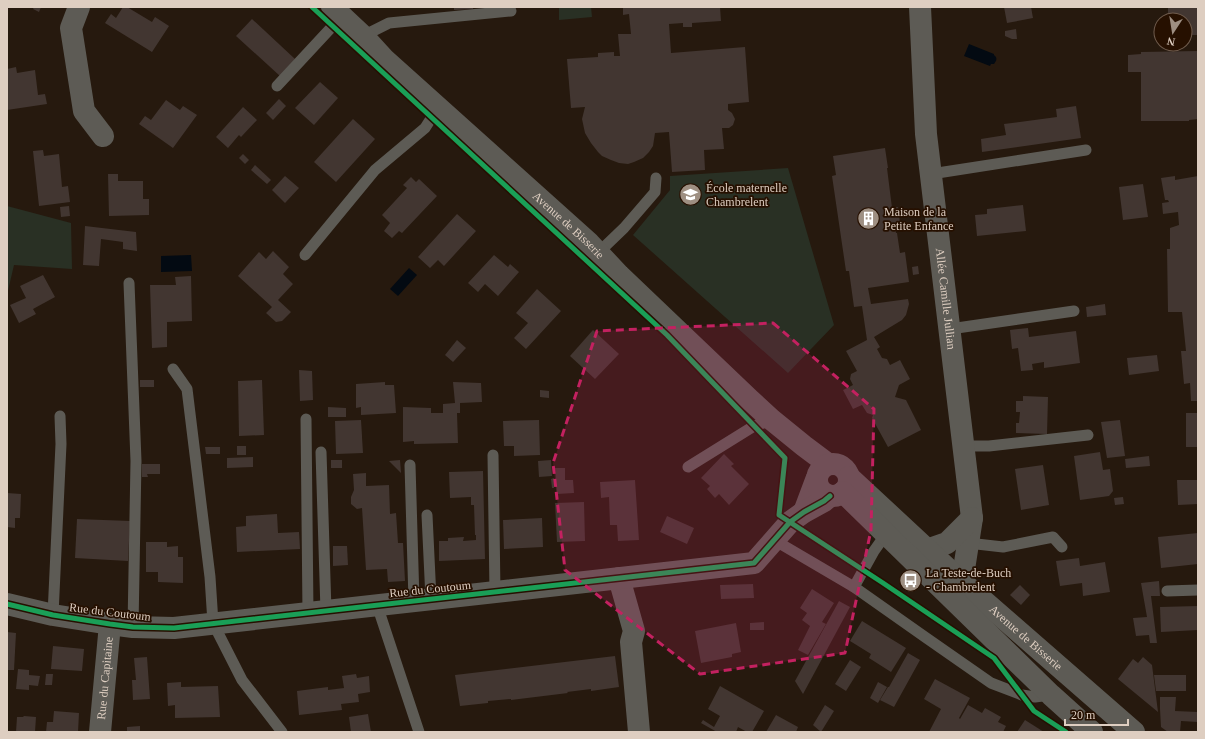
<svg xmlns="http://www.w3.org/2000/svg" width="1205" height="739" font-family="Georgia,serif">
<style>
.green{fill:#293024}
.water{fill:#030a12}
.building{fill:#423631}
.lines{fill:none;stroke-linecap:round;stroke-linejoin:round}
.service{stroke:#5d5b55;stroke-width:11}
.minor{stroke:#5d5b55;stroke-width:22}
.tertiary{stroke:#5d5b55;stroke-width:22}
.cycleway-casing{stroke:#261000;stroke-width:8}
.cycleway{stroke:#1a9f57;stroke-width:5}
.marked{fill:#c32160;fill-opacity:0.2;stroke:#c32160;stroke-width:3;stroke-dasharray:8 5;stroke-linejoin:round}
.labels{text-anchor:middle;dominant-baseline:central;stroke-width:3.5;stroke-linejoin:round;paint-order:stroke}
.poi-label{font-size:12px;fill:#decec1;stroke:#261000;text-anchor:start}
.street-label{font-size:12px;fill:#decec1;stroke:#261000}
</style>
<rect width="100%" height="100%" fill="#26190e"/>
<g class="green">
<path d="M559,7H591L592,17L559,20Z"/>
<path d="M788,168L834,325L788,373L633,235L670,190V176Z"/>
<path d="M7,206L71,223L72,269L14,265L7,295Z"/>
</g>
<g class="water">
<path d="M969,44L994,54V55L996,57C997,60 996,61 994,64H991L990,66L964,56Z"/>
<path d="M191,255L192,271L161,272V256Z"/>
<path d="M409,268L417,275L398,296L390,289Z"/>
</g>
<g class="building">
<path d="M34,7H41L39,12L33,9Z"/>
<path d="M123,7H127L152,22L155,17L169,26L152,52L105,23L111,14L116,18Z"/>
<path d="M454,7H473V9L454,10Z"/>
<path d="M623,7H720L721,21L692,23V27H683V23L669,24L671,53L745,47L749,102L728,104V110L732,113L735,119L733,125L729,128H722L724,149L704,150L705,170L672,172L669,132L655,133L653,146L649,152L643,158L634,162L628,164L619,163L611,160L602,156L598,152L591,143L585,133L582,119L585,107L571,108L567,59L598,57V53L614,52V56H620L618,34H631L629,14L623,15Z"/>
<path d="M1004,7H1031L1033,18L1007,23Z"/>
<path d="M1168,7H1198V35H1185V20H1168Z"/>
<path d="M252,19L295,59L280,76L236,36Z"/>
<path d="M1016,29L1017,39H1012L1005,36V31Z"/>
<path d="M1198,51V119L1189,120V121H1141V72H1128V55L1141,54V52Z"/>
<path d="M16,67L17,73L35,70L38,95L45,94L47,104L7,110V69Z"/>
<path d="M320,82L338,98L314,125L295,108Z"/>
<path d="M279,99L286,106L273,120L266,113Z"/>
<path d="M166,100L180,110L183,106L197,115L173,148L139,124L145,116L151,120Z"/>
<path d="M1076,106L1081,138L982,152L981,139L1006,135L1004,124L1057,117L1056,109Z"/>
<path d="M243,107L257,120L241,137L239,135L228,148L216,137Z"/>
<path d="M353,119L375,139L336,182L314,162Z"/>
<path d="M885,148L888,168H887L892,208L898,207L900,223H894L896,233H897L900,253L905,252L909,282L868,288L871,304L908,299L909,304L906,315L902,320L874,337L880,347L877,349L882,358L887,359L890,365L900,360L910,379L899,385L895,397L906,400L921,430L888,447L872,418L873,415L867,413L862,405L853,409L843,390L853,385L850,379L851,374L857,371L846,351L867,340L862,306L854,307L849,271H846L832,176L836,175L833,156Z"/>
<path d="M43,150L44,156L59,154L62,187L68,186L70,202L39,206L33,151Z"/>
<path d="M243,154L249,160L245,164L239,158Z"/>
<path d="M255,165L271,180L267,184L251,170Z"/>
<path d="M108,174H118V181H143V199H149V215L109,216Z"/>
<path d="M285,176L299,188L285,203L272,190Z"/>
<path d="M1175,176V180L1198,176V401H1191L1190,383L1184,384L1181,351H1186L1182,312H1168L1167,249H1170V228L1179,225L1178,212L1163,214L1162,203L1169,202L1168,200H1165L1161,178Z"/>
<path d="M411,177L416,182L419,179L437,196L402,233L399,231L392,238L384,231L390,223L382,215L407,188L403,185Z"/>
<path d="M1143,184L1148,217L1123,220L1119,187Z"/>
<path d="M1023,205L1026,231L977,236L975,215L987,214V209Z"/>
<path d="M69,206L70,216L61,217L60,207Z"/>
<path d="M457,214L476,231L444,266L438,260L430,268L418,257Z"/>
<path d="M85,226L136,232L137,251L123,249V242L101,239L99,266L83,265Z"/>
<path d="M273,251L289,267L283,274L293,284L278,300L291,312L282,321L276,322L266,313L272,307L238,276L259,252L266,259Z"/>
<path d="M494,255L508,267L510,264L519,272L498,296L485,284L478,292L468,283Z"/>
<path d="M918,266L919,274L913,275L912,267Z"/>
<path d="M43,275L55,297L33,309L36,314L19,323L10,305L26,298L20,286Z"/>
<path d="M191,276L192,321L167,322V347L152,348L150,285H176L175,277Z"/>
<path d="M537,289L561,311L526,349L514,338L528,323L516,313Z"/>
<path d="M1105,304L1106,315L1087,317L1086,307Z"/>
<path d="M1028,328L1029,337L1076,331L1080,363L1044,368V362L1032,364L1033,370L1021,371L1018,348L1012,349L1010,330Z"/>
<path d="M593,330L619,354L595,379L570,356Z"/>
<path d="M457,340L466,348L453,362L445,355Z"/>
<path d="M1157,355L1159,371L1129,375L1127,358Z"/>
<path d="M299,370L312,371L313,400L300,401Z"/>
<rect x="140" y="380" width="14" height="7"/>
<path d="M262,380L264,435L239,436L238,381Z"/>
<path d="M385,382V385H394L396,413L361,415V407L356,408V384Z"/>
<path d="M453,382L481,383L482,402L460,403V413H457L458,443L414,444V441L403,442V407L431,408V413H443V404L455,403Z"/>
<path d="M540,390L549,391V398L540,397Z"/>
<path d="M1023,396L1048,397L1047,434L1016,433V423H1019L1020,412H1016V401H1023Z"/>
<path d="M328,407L346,408V417H328Z"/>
<rect x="1186" y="413" width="12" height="34"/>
<path d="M361,420L363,453L336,454L335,421Z"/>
<path d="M539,420L540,455L514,456V446H504L503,421Z"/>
<path d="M1120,420L1125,456L1107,458L1101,422Z"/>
<rect x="237" y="446" width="9" height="9"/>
<path d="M205,447H220V454H206Z"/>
<path d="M1100,452L1103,470L1110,469L1113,491L1109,496L1080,500L1074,456Z"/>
<path d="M724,454L734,464L731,466L749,484L729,505L719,494L715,498L707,489L710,486L701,478Z"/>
<path d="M1149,456L1150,466L1126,468L1125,459Z"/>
<path d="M253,457V467L227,468V458Z"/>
<rect x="331" y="460" width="11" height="8"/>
<path d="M400,460L401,473L389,461Z"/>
<path d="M551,460L552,476L539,477L538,461Z"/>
<path d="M142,464H160V474H147L148,477H142Z"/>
<path d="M1043,465L1049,505L1021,510L1015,469Z"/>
<path d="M555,468H565V480H573L574,493L557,494Z"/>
<path d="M483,471L485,559L439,561V541H448V538L464,537L463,541L476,540V535H475L474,505H471V497L450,498L449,472Z"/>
<path d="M366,473V486L389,485L390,514L396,513L398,543H403L405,581L388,582L387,569L366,570L362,508L357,509L351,504V497L354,490L353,474Z"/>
<path d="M554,478V488H552L551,479Z"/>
<path d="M635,480L639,540L618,541L617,525H610L609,497L601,498L600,482Z"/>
<path d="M1177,480H1198V504L1178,505Z"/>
<path d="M7,493L21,494L20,518H15V528L7,527Z"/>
<path d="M1123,497L1124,504L1115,505L1114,498Z"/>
<path d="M584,502L585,541L557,542L555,503Z"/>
<path d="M277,514L278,533L299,532L300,549L237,552L236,527L246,526V516Z"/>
<path d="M667,516L694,528L687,544L660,532Z"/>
<path d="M542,518L543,547L504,549L503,520Z"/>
<path d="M77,519L130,521L128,561L75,558Z"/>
<path d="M1198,533V564L1161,568L1158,537Z"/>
<path d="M146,542H167V547L178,546V557H183V583L158,582V572H146Z"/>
<path d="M333,546H347L348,565L333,566Z"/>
<path d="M1079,558L1080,566L1105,562L1110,592L1083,596L1082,583L1060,586L1056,561Z"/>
<path d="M1159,581L1160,596H1151L1157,643H1150L1149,635L1136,636L1133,618L1147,617L1141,583Z"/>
<path d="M753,584L754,598L721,599L720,585Z"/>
<path d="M1020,585L1030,595L1021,605L1010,595Z"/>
<path d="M812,589L834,603L822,622L826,624L808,655L798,650L810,626L802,620L807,613L800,608Z"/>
<path d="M839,601L850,607L803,694L795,681Z"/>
<path d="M1198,606V630L1161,632L1160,607Z"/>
<path d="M862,621L906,648L891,672L869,658L871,654L850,641Z"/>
<path d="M764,622V630H750V623Z"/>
<path d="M736,623L741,652L732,654V657L701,663L695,631Z"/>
<path d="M7,632L16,633L14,670H7Z"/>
<path d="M53,646L84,649L82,671L51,669Z"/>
<path d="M908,653L920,660L894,707L880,700L888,687H889Z"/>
<path d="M615,656L619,687L591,691V689L567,692L568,693L511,700V699L488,701V703L460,706L455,675Z"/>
<path d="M147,657L150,699L133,700L132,680H136L134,658Z"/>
<path d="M1143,657L1152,665L1158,712L1118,679L1133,659L1138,663Z"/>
<path d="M850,660L861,667L846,691L835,684Z"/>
<path d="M18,669L29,670V675L40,676L38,686L29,685V690L16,689Z"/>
<path d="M46,674H53L52,685H45Z"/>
<path d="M356,674L357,678L369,676L370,692L358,694L359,702L341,704L342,710L299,715L297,691L328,687V690L344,688L342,676Z"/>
<path d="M1154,675H1186V691H1156Z"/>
<path d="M935,679L970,698L959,718L960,719L968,705L982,713L985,708L1001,717L998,722L1006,726L1003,732H929L941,709L924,699Z"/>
<path d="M181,682V687L218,686L220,717L175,718V705L168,706L167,683Z"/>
<path d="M878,682L887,687L878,703L870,698Z"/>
<path d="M720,686L764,711L752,732H747L738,727L736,732H717L701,723L703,720L714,727L720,716L708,709Z"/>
<path d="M1160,697H1176L1175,711L1198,712V722L1181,721L1180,732H1168L1161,727L1160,709Z"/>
<path d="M825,705L834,711L821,732L813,725Z"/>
<path d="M54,711L79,713L78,732H46L47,722H53Z"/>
<path d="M368,714L371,732H351L349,717Z"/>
<path d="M776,715L798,727L796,732H766Z"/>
<path d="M24,716L36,717L35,732H16L17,717H23Z"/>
<path d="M1025,720L1044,732H1017Z"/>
<path d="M140,726V732H127V727Z"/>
</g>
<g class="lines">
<g class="service">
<path d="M363,36L389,23L511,11"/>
<path d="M277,86L342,16"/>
<path d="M931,174L1086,150"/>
<path d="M598,253L624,228L655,192L656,178"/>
<path d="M305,255L375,170L425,128L432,117L440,109"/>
<path d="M129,283L136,461L133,627"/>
<path d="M950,329L1074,311"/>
<path d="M173,369L187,389L210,577L213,623L242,680L282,732"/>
<path d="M306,419L308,613"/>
<path d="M964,446H989L1088,435"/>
<path d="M321,452L326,611"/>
<path d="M493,455L495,592"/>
<path d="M410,465L414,601"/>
<path d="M688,467L754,426L772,420"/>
<path d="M427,515L431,599"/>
<path d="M774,540L854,587L925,637L991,683L1022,695L1035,697L1050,695"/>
<path d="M968,543L1003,547L1053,537L1062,547"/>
<path d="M854,587L874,551L886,534"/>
<path d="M1167,591L1198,590"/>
<path d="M377,605L419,732"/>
<path d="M53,615L61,444L60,416"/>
</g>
<g class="minor">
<path d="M79,7L71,28L84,111L103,136"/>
<path id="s1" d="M920,7L926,134L972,518L962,582"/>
<path d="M804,512L816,480"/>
<path d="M927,550L947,543L972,518"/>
<path d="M619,578L634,631L631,642L639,732"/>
<path d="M7,604L53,615L110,624L133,627L174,628L754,563L790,522L804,512L824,501L830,496"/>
<path id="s2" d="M100,732L110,624"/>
</g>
<g class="tertiary">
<path id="s3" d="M332,7L363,36L384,59L589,243L619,275L749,399L772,420L804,446L828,464"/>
<circle cx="833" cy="480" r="16"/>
<path id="s4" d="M849,477L962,582L1134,732"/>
<path d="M843,492L1051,695L1092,732"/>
</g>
<defs>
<g id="cycleway">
<path d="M312,7L667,335L785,458L779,515L883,583L994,658L1034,711L1066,732"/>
<path d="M7,604L53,615L110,624L133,627L174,628L754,563L790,522L804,512L824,501L830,496"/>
</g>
</defs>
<use href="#cycleway" class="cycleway-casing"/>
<use href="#cycleway" class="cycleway"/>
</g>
<path class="marked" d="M773,323L874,409L871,530L845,653L700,674L565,570L553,463L597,331Z"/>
<defs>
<symbol id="school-disc" viewBox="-11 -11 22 22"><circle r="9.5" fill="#9e8f82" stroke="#261000"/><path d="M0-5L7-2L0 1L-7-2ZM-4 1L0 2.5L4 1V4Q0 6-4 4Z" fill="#fff"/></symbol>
<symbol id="building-disc" viewBox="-11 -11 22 22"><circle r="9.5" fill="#9e8f82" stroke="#261000"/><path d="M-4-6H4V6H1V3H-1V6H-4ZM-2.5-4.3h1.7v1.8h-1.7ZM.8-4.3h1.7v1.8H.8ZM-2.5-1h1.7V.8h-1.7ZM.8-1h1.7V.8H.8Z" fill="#fff"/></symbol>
<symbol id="bus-disc" viewBox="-11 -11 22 22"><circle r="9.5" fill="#9e8f82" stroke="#261000"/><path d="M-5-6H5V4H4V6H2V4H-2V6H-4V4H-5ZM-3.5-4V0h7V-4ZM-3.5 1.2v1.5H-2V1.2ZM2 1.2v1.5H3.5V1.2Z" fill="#fff"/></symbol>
</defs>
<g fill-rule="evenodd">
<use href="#school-disc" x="678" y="182" width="25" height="25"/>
<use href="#building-disc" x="856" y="206" width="25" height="25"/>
<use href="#bus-disc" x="898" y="568" width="25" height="25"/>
</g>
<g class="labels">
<g class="poi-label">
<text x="706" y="188">École maternelle<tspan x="706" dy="14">Chambrelent</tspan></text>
<text x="884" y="212">Maison de la<tspan x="884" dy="14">Petite Enfance</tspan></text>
<text x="926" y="573">La Teste-de-Buch<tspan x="926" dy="14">- Chambrelent</tspan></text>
</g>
<g class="street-label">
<text stroke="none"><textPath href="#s3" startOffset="322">Avenue de Bisserie</textPath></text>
<text stroke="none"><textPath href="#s1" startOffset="293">Allée Camille Jullian</textPath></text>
<text transform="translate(430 589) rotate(-6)">Rue du Coutoum</text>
<text transform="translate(110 612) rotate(7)">Rue du Coutoum</text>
<text stroke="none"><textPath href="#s4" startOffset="239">Avenue de Bisserie</textPath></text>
<text stroke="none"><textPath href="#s2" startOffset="54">Rue du Capitaine</textPath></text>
</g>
</g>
<rect width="1205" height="739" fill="none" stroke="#decec1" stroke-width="16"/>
<g transform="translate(1173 32) rotate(192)"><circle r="19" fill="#261000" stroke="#705c4d"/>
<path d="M0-3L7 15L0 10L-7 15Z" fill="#9e8f82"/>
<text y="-6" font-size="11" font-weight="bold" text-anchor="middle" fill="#decec1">N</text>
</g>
<path d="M1065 719v6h63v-6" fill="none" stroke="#decec1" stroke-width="2"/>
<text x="1071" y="719" font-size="12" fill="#decec1" stroke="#261000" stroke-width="3" paint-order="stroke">20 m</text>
</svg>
